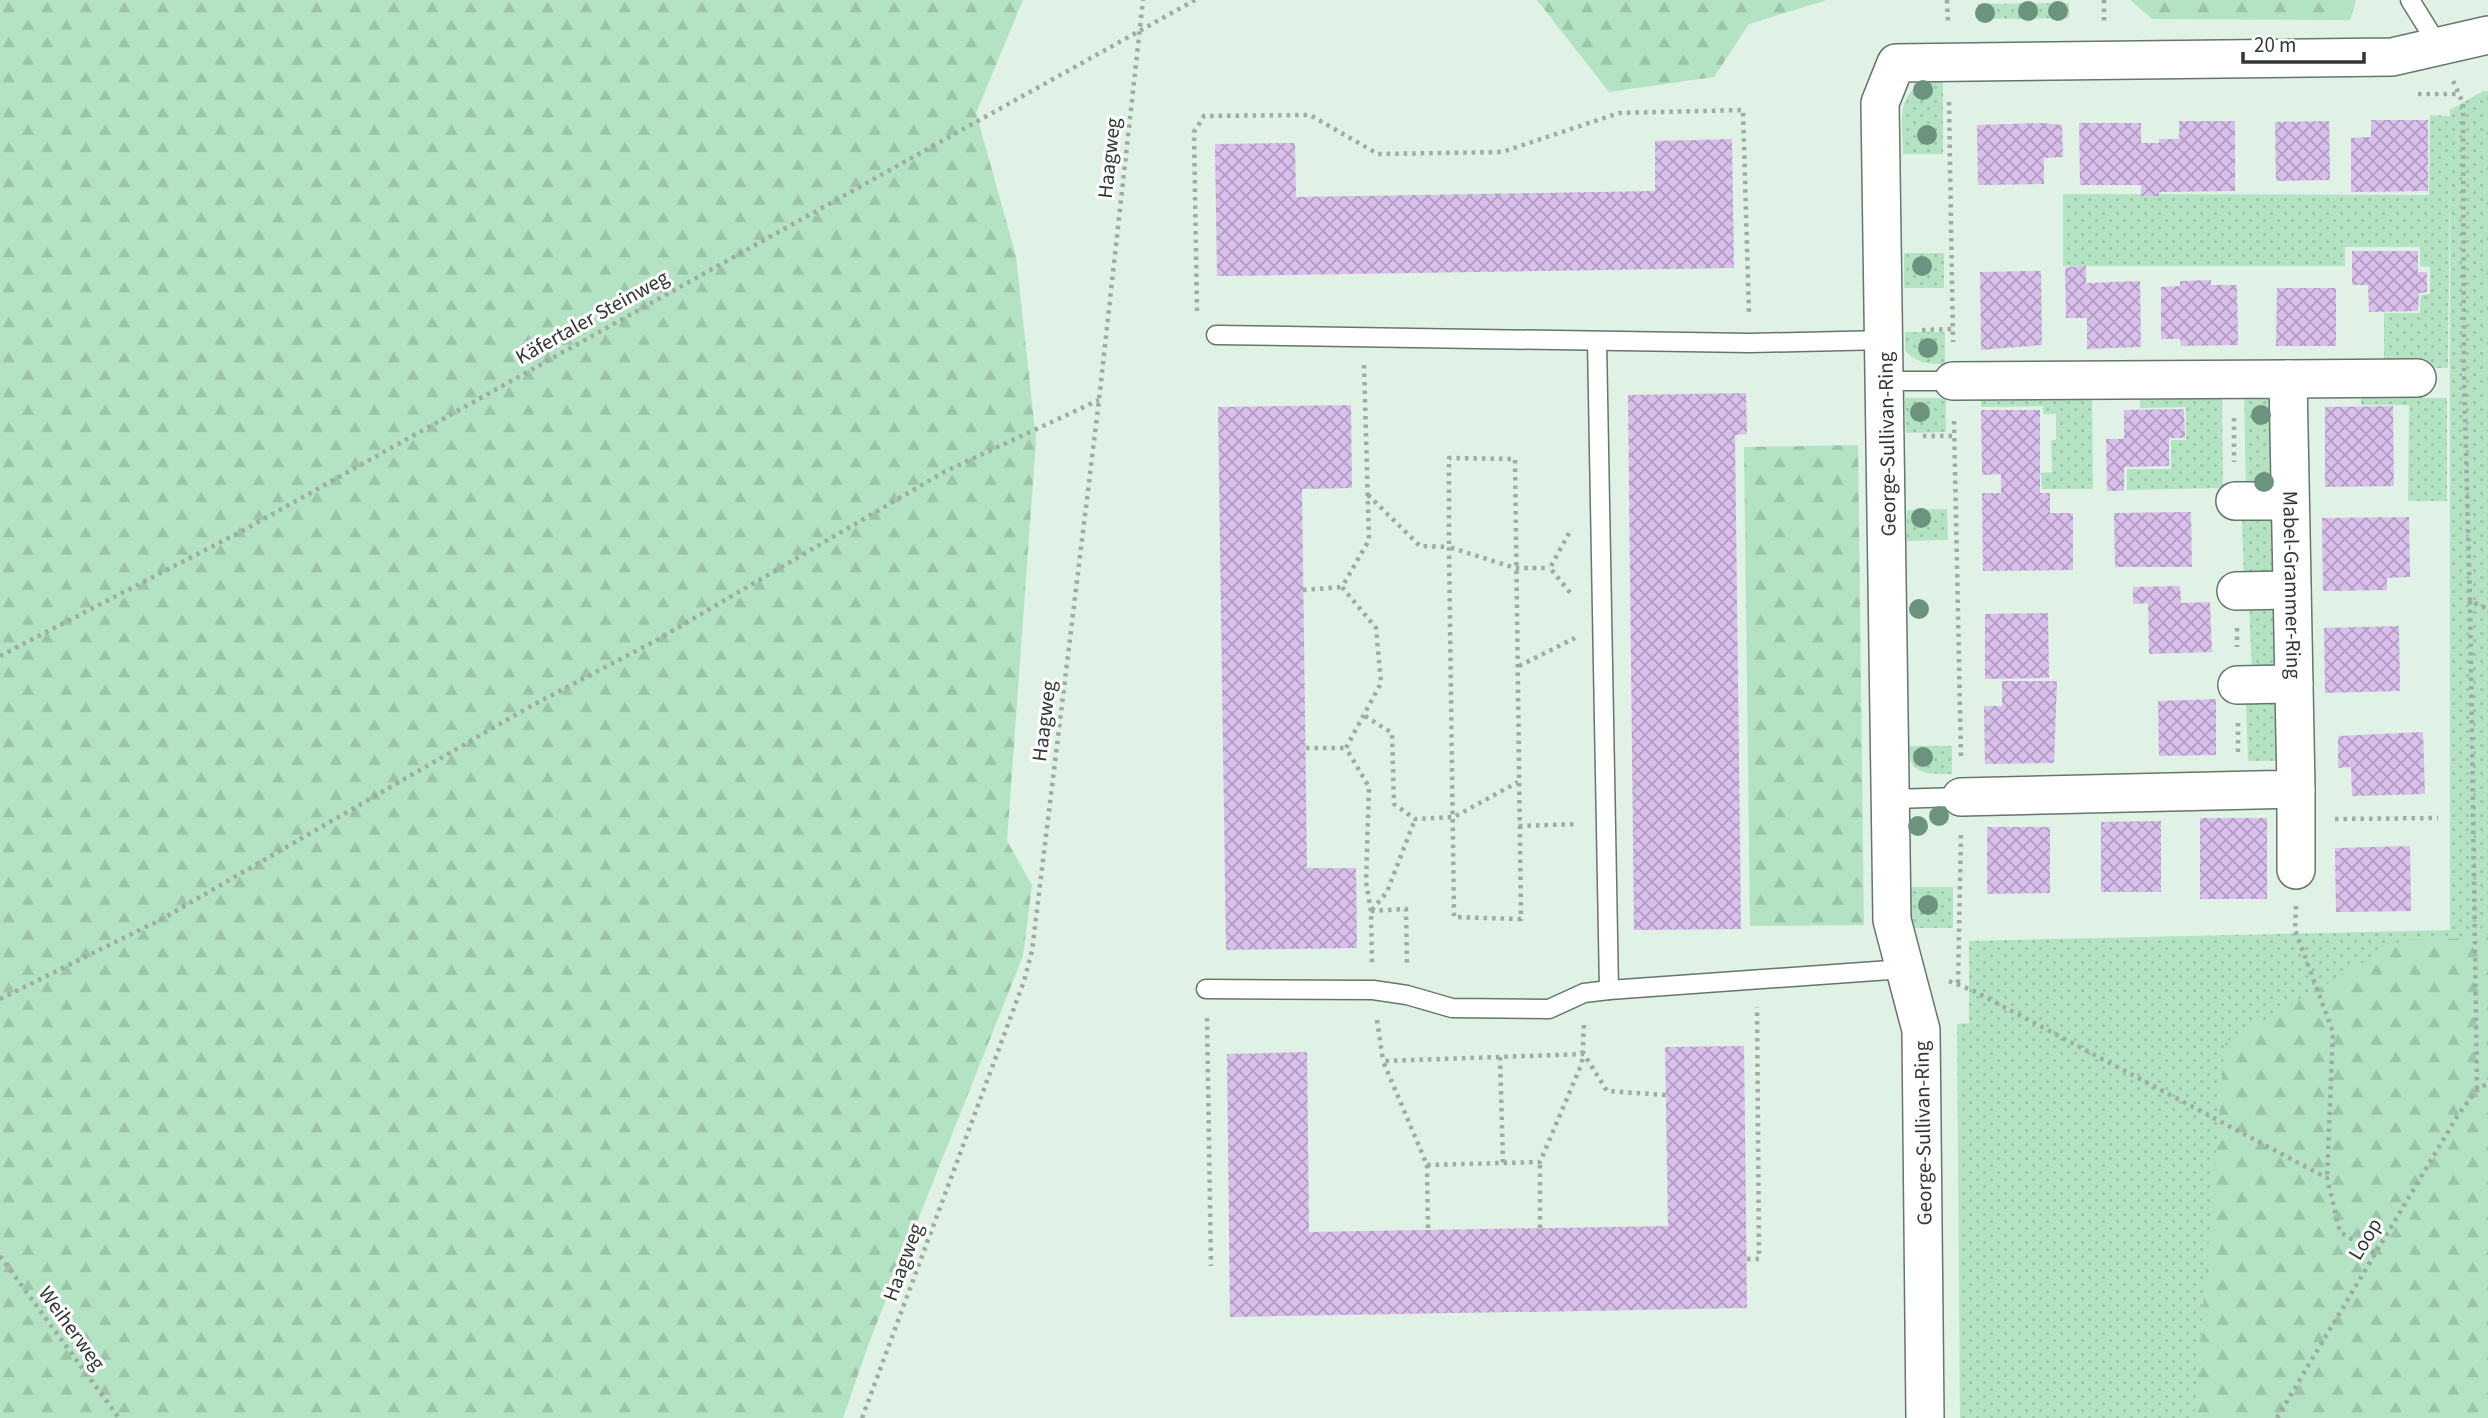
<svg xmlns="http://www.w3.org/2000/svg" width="2488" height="1418" font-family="'Source Sans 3',sans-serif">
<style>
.green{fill:url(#green-dots)}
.forest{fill:url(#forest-firs)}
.building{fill:url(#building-cross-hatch)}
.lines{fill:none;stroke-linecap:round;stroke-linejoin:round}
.service-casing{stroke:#65766a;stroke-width:21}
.minor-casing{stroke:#65766a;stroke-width:40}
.path{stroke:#9eaca2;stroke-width:4.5;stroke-dasharray:3.5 5;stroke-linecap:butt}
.service{stroke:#fff;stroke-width:18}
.minor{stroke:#fff;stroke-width:37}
.tree{fill:#6c937d}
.labels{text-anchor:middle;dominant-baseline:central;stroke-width:6;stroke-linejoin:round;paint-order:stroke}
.street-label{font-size:21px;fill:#313833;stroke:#fff}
</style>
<defs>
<pattern id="green-dots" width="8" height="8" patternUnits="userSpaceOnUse" patternTransform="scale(1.75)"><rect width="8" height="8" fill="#b4e3c3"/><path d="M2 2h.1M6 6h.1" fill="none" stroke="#9bc4a8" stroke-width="1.8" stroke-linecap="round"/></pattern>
<pattern id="forest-firs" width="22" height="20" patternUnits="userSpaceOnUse" patternTransform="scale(1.75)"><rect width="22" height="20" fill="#b4e3c3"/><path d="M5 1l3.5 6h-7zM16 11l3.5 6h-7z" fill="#9bc4a8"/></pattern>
<pattern id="building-cross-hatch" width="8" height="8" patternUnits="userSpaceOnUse" patternTransform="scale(1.75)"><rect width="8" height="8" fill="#d9bfeb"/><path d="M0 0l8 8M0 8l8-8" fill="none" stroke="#b19cbf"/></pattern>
</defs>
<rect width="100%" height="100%" fill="#dff2e5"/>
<g class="green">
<path d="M2069,3V18L1978,19V4Z"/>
<path d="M1929,78H1943V154H1903C1903,119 1894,96 1929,78Z"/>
<path d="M2483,91H2488V1418H1960L1957,1024L1969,1023V941L2450,930V167L2448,368H2384V313H2420L2421,295L2430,294V267L2420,266V247H2345V266H2063V194L2429,195L2430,115L2450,116V110Z"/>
<rect x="1904" y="253" width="40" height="35"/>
<path d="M1905,332H1945V364C1927,364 1918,364 1905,350Z"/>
<path d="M2092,394L2093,489H2042L2041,473L2052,472L2051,440H2056V414H2043V406L1981,407V395Z"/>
<path d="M2244,394H2277L2278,489L2246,490Z"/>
<path d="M2222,395L2223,488L2127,490V469H2171V440H2186V407L2140,408V396Z"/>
<path d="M1905,398H1946V432L1906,433Z"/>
<path d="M2361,398H2447V501H2408L2409,405H2361Z"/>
<path d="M1947,509L1948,540L1907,541V510Z"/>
<path d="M2274,512L2277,583L2244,585L2242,513Z"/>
<path d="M2282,599L2284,672L2252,673L2249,600Z"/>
<path d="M2279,702L2281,761H2248L2246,703Z"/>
<path d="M1908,746H1952V774C1928,774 1909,776 1908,746Z"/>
<rect x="1910" y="887" width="43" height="41"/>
</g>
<g class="forest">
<path d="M0,0H1023L976,113L1016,256L1036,440L1007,841L1032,885L1023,956L870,1340L843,1418H0Z"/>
<path d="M1537,0H1827L1749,24L1714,77L1609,92Z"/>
<path d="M2130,0H2356L2350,20L2152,19Z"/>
<path d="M2483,91H2488V441Z"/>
<path d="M1858,445L1864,925L1750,926L1744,447Z"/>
<path d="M2488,919V1418H2194L2225,1043L2402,940L2476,938Z"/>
</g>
<g class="building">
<path d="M2371,120H2428V191L2351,192V138L2371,137Z"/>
<path d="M2179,121H2235V191L2159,192V196H2141V185H2080L2079,123H2141V143H2159V139H2179Z"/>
<path d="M2329,121L2330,180L2276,181L2275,122Z"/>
<path d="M2043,123L2062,125L2063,157L2044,158V184L1978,185L1977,125Z"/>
<path d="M1732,139L1734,268L1217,276L1215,144L1295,143L1296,197L1655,191V141Z"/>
<path d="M2352,251H2418V272H2427V292L2419,293L2418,311L2369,312L2368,285H2352Z"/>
<path d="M2086,266V283L2140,281L2141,347L2087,349V318H2066L2065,267Z"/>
<path d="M2041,271L2042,345L1981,350L1980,272Z"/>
<path d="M2211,280V285H2237L2238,345L2181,346L2180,339H2161V287L2180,286V281Z"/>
<path d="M2277,288H2336V346H2276Z"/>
<path d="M1746,393L1747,434L1735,435L1741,929L1634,930L1628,395Z"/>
<path d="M1351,405L1352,488L1302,489L1307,868H1356L1357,948L1226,950L1218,407Z"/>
<path d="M2393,406L2394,486L2325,487V407Z"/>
<path d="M2184,409L2185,438H2169V466L2124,467V491H2107L2106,439H2124V410Z"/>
<path d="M1981,410H2040V493H2050V513H2073V570L1983,571L1982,493H2001V474L1982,475Z"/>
<path d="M2191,512L2192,567H2115L2114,513Z"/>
<path d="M2409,517L2410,577L2387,578V590L2323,591L2322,518Z"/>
<path d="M2180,586L2181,603L2210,602L2212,652L2149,654L2148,603L2133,604V587Z"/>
<path d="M2048,613L2049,678L1985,679V614Z"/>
<path d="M2399,626L2400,691L2325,693L2324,628Z"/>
<path d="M2002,681H2057L2054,763L1985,764L1984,706H2002Z"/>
<path d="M2216,699V755L2159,756L2158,701Z"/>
<path d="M2423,732L2425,794L2352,796L2351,767L2338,768V736Z"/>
<rect x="2200" y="818" width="67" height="81"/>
<path d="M2161,821V892H2101V822Z"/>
<path d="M1987,827H2050V893L1987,894Z"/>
<path d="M2410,846L2411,911L2336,912L2335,848Z"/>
<path d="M1744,1046L1747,1308L1230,1317L1227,1054L1307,1052L1309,1232L1668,1226L1665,1047Z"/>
</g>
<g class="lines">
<defs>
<g id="service">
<path d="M2410,0L2438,45"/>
<path d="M1216,335L1750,343L1885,340"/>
<path d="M1597,341L1609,990"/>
<path d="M1886,381H1953"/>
<path d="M1892,799L1961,797"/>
<path d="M1206,989L1373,990L1407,995L1452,1008L1549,1009L1584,993L1609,990L1904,969"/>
</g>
<g id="minor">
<path d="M2288,379L2417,378"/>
<path id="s1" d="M1953,381L2288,379L2296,789L1961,797"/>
<path d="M2235,501H2290"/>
<path d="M2236,591L2292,590"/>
<path d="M2237,685L2294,684"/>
<path d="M2296,789V870"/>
<path d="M1925,1418L1921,1030L1892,920L1880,103L1896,63L2392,57L2488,35"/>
</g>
</defs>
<use href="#service" class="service-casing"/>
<use href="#minor" class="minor-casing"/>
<g class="path">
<path d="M1947,0L1948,23"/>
<path d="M2104,0V23"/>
<path d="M2453,81L2463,103L2464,378L2470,601L2488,609"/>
<path d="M2418,94H2459"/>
<path d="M1949,102L1953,342"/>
<path d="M1197,311L1194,132L1204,116L1310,115L1378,154L1502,152L1619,113L1743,110L1749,314"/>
<path d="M1922,330L1953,329"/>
<path d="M1364,365L1369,540L1342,587L1376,628L1381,683L1346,748L1369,787L1366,882L1371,911L1372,963"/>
<path d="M2234,418V462"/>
<path d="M1954,421L1961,758"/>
<path d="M1923,436H1955"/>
<path d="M1368,495L1420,546L1449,547L1454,917L1521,919L1515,459L1449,458V547L1515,568H1550"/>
<path d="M1569,533L1550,568L1572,595"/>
<path d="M1303,590L1342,587"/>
<path d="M2470,601L2477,1090"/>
<path d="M2237,628V647"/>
<path d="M0,656L242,531L1195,0"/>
<path d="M1519,666L1575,638"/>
<path d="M1365,716L1392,733L1394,804L1415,819L1454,817L1518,782"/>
<path d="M2238,723V752"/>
<path d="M1306,748H1346"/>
<path d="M2335,819L2438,818"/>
<path d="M1519,826L1578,824"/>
<path d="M2296,906L2295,930L2333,1032L2327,1178"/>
<path d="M1372,910L1387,892L1415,819"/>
<path d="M1371,911L1406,909L1407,966"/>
<path d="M1949,981L1974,991L2327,1178L2340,1232L2374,1253"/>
<path d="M1958,983L1961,834"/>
<path d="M0,999L160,920L531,706L655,641L944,472L1099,400"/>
<path d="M1207,1018L1211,1266"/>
<path d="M1377,1020L1383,1061"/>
<path d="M1584,1025L1582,1063L1540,1162L1427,1165L1383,1061L1584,1054L1607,1091L1666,1095"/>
<path d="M1500,1057L1503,1164"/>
<path d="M1427,1165L1428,1230"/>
<path d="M1540,1228V1162"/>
<path d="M0,1256L119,1418"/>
<path d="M1747,1259H1759L1757,1007"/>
<path d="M862,1418L1024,981L1032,951L1099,400L1143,0"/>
<path d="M2277,1418L2458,1115L2477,1090L2488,1083"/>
</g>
<use href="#service" class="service"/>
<use href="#minor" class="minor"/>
</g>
<g class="tree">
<circle cx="2028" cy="11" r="10"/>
<circle cx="2058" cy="11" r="10"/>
<circle cx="1985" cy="13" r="10"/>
<circle cx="1923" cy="90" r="10"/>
<circle cx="1927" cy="135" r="10"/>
<circle cx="1922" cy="266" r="10"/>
<circle cx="1928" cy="348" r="10"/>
<circle cx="1920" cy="412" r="10"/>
<circle cx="2261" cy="415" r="10"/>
<circle cx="2264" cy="482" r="10"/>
<circle cx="1921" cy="518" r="10"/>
<circle cx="1919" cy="609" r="10"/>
<circle cx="1923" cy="757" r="10"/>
<circle cx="1939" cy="816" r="10"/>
<circle cx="1918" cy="826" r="10"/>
<circle cx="1928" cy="905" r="10"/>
</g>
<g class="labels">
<g class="street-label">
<text transform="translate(1109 158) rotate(-84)">Haagweg</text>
<text transform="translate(592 317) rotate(-29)">Käfertaler Steinweg</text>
<text transform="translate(1887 444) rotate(-91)">George-Sullivan-Ring</text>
<text stroke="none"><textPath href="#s1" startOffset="541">Mabel-Grammer-Ring</textPath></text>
<text transform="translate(1044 721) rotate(-83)">Haagweg</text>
<text transform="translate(1923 1133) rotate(-91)">George-Sullivan-Ring</text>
<text transform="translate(2365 1239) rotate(-59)">Loop</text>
<text transform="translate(903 1262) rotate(-70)">Haagweg</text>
<text transform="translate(72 1328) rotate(54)">Weiherweg</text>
</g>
</g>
<path d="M2243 52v10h121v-10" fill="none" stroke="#313833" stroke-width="3.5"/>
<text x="2254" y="52" font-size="21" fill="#313833" stroke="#ffffff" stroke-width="5" paint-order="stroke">20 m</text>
</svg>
